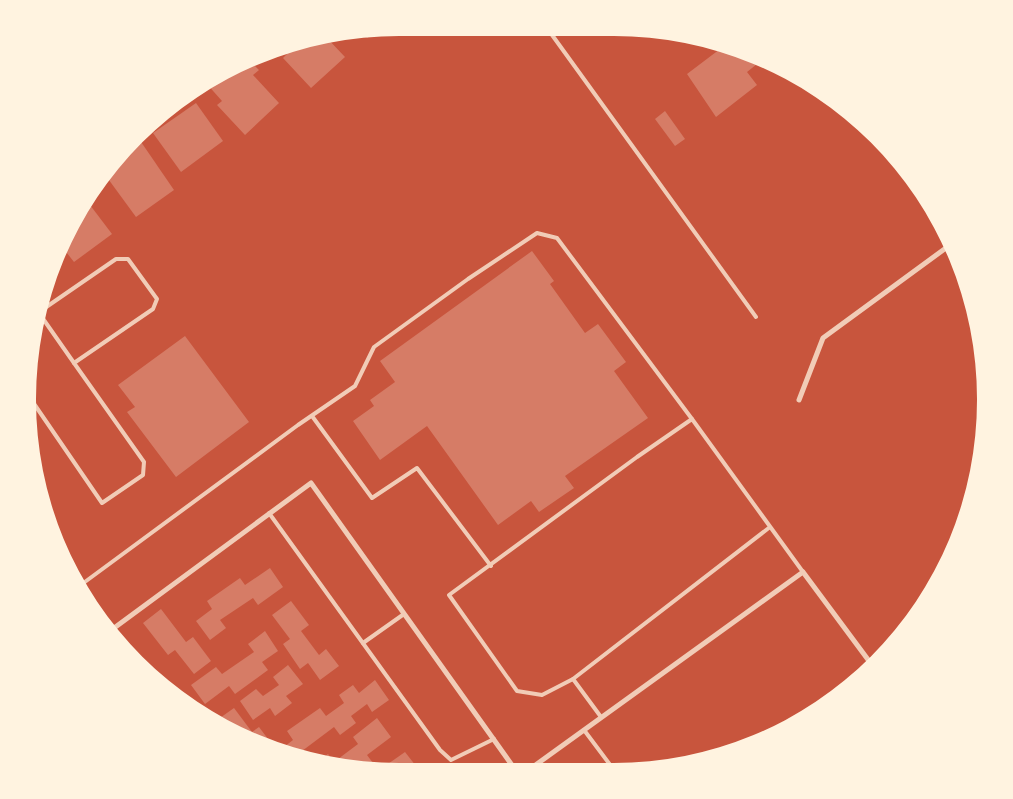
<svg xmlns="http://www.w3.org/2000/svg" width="1013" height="799" font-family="'Zilla Slab',serif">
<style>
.building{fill:#d67c66}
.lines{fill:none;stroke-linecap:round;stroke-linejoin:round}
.service{stroke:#f1ccb7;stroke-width:4}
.minor{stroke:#f1ccb7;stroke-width:5}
</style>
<rect width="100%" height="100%" fill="#c8553d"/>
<g class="building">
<path d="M379,30L367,38L363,32Z"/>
<path d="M326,37L345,57L311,88L283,58L287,54L282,49L303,40Z"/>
<path d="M724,46L733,47L762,60L747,72L757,85L716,117L687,74Z"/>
<path d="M251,62L259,70L253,75L279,103L245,135L217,105L222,101L206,83L214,77Z"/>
<path d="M196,103L223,141L181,172L153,133Z"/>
<path d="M665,111L685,139L675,146L655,119Z"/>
<path d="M139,139L174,190L136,217L106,176L129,146Z"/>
<path d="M87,201L112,234L74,262L63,248L77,213Z"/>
<path d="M532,251L554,281L550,284L585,333L598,324L626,362L614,371L648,418L565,476L574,488L539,512L531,501L498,525L427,426L380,460L353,421L374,406L370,400L395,382L380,361Z"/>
<path d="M185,336L249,422L176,477L127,412L135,407L118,385Z"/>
<path d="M270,568L283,587L258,605L253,598L220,620L226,628L210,640L196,621L212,609L207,601L240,578L245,585Z"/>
<path d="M291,601L309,625L301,631L319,655L326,649L339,666L320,680L308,663L300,669L283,644L290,639L272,615Z"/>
<path d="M161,609L186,642L193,637L211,661L194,674L175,650L168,655L143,623Z"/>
<path d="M265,631L278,651L262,662L268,670L235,694L229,686L205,704L191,685L216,667L222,674L254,652L248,644Z"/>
<path d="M288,665L303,684L286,696L292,703L275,716L270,708L253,720L240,701L256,689L263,696L279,685L273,677Z"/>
<path d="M375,680L389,700L372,712L367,704L351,716L356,723L340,735L334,727L302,751L307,758L280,750L293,740L287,731L320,708L326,716L344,703L339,695L353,685L359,693Z"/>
<path d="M234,708L252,732L259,727L271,743L268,746L257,743L217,720Z"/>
<path d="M377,718L391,737L367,755L373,763L370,765L327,764L318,762L328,754L334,762L358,744L353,737Z"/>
<path d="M405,752L416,766H385Z"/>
</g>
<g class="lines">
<g class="service">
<path d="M547,28L756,317"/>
<path d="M39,313L74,363"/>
<path d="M28,395L102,503L143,475L144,462L74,363L153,309L157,299L128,259H116L39,312"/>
<path d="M312,416L372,498L417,468L491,566"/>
<path d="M269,513L440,750L451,760L494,739"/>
<path d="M770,527L573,679L542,695L517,691L449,595L637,457L692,419L803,572"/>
<path d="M78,587L298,425L355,386L374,347L468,279L537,233L557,238L692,419"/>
<path d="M363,643L404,614"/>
<path d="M573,679L601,717"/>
<path d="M584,730L614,770"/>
</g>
<g class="minor">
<path d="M799,400L823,338L950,245"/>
<path d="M110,631L311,483L514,768"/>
<path d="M530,769L803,572L872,665"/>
</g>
</g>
<path d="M0 0H1013V799H0ZM399 36H614A363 363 0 0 1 977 399V400A363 363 0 0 1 614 763H399A363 363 0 0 1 36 400V399A363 363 0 0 1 399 36Z" fill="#fff3e0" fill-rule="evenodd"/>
</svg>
